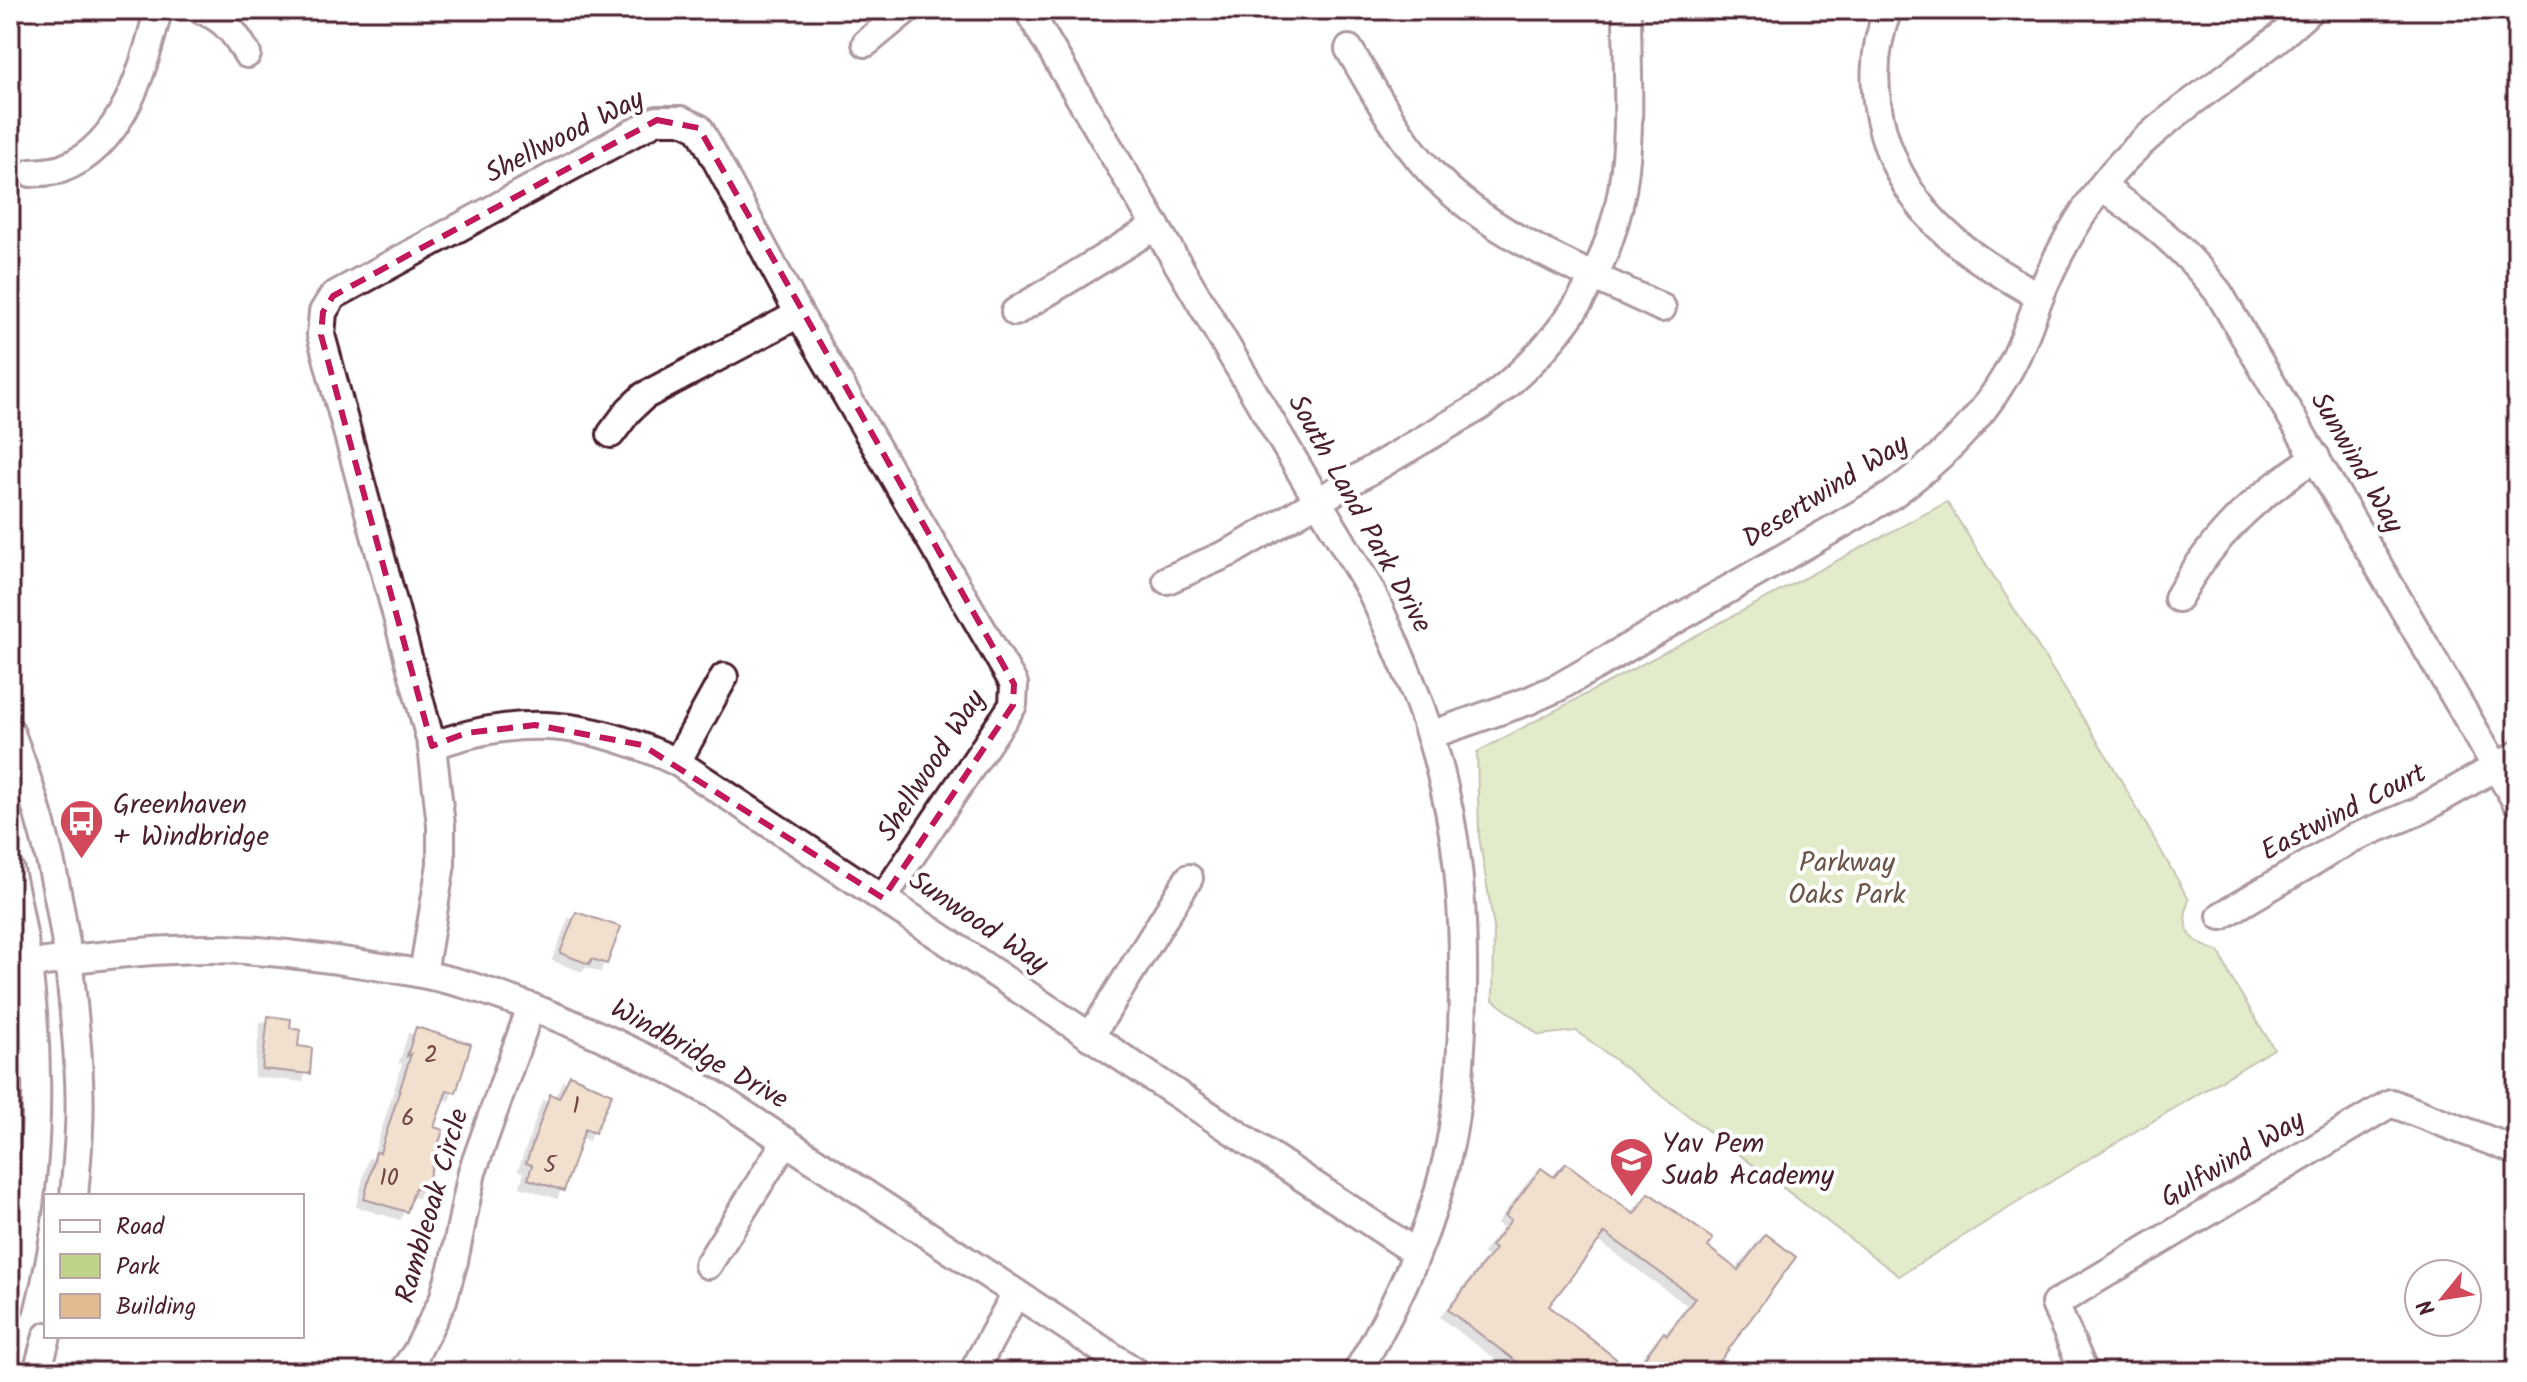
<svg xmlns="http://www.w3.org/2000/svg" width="2527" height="1382" font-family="Kalam,sans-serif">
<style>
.green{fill:#bed389;stroke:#84795a;stroke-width:2}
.building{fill:#e1ba92;stroke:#4a1f2b;stroke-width:2;filter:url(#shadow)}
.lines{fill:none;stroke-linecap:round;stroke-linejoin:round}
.minor-casing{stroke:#4a1f2b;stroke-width:32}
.minor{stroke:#fff;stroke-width:26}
.marked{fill:none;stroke:#c2185b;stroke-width:6;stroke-dasharray:16 10;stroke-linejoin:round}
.labels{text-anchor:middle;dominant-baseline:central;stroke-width:8;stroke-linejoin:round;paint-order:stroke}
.number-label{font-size:24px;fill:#704645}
.street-label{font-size:28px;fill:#4a1f2b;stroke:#fff}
.poi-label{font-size:28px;fill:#4a1f2b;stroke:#fff;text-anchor:start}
.park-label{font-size:28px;fill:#6d5547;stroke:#fff}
</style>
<defs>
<filter id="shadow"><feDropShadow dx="-7" dy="7" stdDeviation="0" flood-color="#0004"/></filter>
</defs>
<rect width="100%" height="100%" fill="#fff"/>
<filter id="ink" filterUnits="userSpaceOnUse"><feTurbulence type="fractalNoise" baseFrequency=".0125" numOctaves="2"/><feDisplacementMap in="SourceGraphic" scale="16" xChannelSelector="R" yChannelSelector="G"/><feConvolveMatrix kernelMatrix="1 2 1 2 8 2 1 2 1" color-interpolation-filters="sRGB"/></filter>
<g filter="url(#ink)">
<path class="green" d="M1947,502L2110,761L2189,900C2179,930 2190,943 2219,951L2230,976L2274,1049L2057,1178L1899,1276L1577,1031L1539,1035L1493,1000L1494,928L1479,837L1477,752Z"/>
<g class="building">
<path d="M576,912L621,927L607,964L592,959L589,964L560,953Z"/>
<path d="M268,1016L291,1019L290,1028L300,1030L298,1046L312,1048L310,1074L262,1069Z"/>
<path d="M416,1027L471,1044L456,1093L447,1090L434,1127L443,1130L425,1190L415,1188L407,1212L364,1199L376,1152L380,1153L411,1054L407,1056Z"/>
<path d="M570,1075L612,1094L595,1133L585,1129L564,1191L528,1179L532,1165L526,1163L550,1094L559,1098Z"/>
<path d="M1566,1163L1634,1214L1649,1193L1713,1239L1708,1247L1738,1270L1766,1234L1796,1257L1712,1372H1664L1645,1357L1664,1332L1667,1335L1695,1298L1605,1233L1549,1306L1633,1372H1530L1448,1310L1495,1249L1491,1246L1511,1220L1505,1216L1541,1168L1554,1177Z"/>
</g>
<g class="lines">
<defs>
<g id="minor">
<path d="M201,10C223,17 236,34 247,54"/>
<path d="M1028,10L1371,591C1400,653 1428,716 1443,783C1463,864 1465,946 1462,1029C1460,1068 1458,1105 1450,1144C1434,1224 1399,1302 1357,1372"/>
<path d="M1888,10C1857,89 1886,180 1948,235C1975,260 2008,278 2040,297"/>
<path d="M866,43L906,10"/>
<path d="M1349,49C1372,87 1393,128 1422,162C1483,235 1579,268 1662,308"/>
<path d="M31,173C41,172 52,172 61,169C123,147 145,66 158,10"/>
<path d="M2102,187C2150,222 2182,245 2219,293L2517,803"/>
<path d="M1015,312L1156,226"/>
<path d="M611,434L629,410L644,396L799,314"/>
<path d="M1167,580L1231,552L1479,407C1560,347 1614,271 1625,169C1631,117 1627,63 1627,10"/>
<path d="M2178,598C2214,534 2255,497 2316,457"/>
<path d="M10,731C47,827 65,912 74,1014C78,1052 81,1091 79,1129C78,1152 76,1174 74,1196"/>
<path d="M1430,735L1528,701L1559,687L1892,495C1937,462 1977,425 2005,377C2020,352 2029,325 2039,298C2055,259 2076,221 2101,187C2158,112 2244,74 2310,10"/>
<path d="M432,746C520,713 594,722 677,762L1415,1252"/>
<path d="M677,762L724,677"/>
<path d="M10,870C44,1011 46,1165 10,1306"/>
<path d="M2221,916L2351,839L2417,812L2517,755"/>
<path d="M10,966C76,959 142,949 209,949C250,949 290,954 330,959C376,966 422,972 467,985C554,1012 636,1050 715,1095L1136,1372"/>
<path d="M423,974L441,864V825L432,746L321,335L323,312L333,296L657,120H681L699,128L799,314L1014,684L1013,705L883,898"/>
<path d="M1090,1037L1189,878"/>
<path d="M708,1265L786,1141"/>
<path d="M37,1372L47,1336"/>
<path d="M402,1372L416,1353L443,1300L454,1261L472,1172L531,1007"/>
<path d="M973,1372L1016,1293"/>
<path d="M2084,1372L2055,1304L2391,1103L2517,1151"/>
</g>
</defs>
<use href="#minor" class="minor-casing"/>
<use href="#minor" class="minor"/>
</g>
</g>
<path d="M0 0H2527V1382H0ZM657,120L699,128L1014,684L1013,705L883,898L642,745L535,725L466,733L432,746L321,335L323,312L333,296Z" fill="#fff" fill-opacity=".55" fill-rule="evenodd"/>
<path class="marked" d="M657,120L699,128L1014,684L1013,705L883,898L642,745L535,725L466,733L432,746L321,335L323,312L333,296Z"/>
<defs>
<symbol id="bus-pin" viewBox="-11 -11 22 30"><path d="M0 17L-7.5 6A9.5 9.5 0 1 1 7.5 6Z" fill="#d1495b" stroke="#fff"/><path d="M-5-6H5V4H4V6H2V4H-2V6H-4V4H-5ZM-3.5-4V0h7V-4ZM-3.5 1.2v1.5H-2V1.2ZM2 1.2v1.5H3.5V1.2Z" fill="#fff"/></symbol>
<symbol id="school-pin" viewBox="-11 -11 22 30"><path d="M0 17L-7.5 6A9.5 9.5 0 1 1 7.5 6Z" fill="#d1495b" stroke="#fff"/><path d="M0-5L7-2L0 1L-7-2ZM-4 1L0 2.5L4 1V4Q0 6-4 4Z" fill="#fff"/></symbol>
</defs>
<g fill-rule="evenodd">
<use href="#bus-pin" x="56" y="796" width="51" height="69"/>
<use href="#school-pin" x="1606" y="1134" width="51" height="69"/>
</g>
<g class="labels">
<g class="number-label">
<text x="431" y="1055">2</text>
<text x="576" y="1106">1</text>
<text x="408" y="1118">6</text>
<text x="550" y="1165">5</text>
<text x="389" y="1178">10</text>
</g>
<g class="street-label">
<text transform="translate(565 137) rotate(-27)">Shellwood Way</text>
<text transform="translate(2356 463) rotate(60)">Sunwind Way</text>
<text transform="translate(1826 492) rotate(-32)">Desertwind Way</text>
<text transform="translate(1359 514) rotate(61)">South Land Park Drive</text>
<text transform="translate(932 766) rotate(-57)">Shellwood Way</text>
<text transform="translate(2344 813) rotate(-27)">Eastwind Court</text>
<text transform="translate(978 923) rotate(34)">Sunwood Way</text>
<text transform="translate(699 1055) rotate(29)">Windbridge Drive</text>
<text transform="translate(2233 1160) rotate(-31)">Gulfwind Way</text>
<text transform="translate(433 1206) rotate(-74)">Rambleoak Circle</text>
</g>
<g class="poi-label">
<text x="113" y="805">Greenhaven<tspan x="113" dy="32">+ Windbridge</tspan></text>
<text x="1662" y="1144">Yav Pem<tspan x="1662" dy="32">Suab Academy</tspan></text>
</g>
<g class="park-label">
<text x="1847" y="863">Parkway<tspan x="1847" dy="32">Oaks Park</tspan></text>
</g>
</g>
<rect width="2527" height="1382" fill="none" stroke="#fff" stroke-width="40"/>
<rect x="20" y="20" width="2487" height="1342" fill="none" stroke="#4a1f2b" stroke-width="3" filter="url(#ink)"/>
<rect x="44" y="1194" width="260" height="144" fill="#ffffff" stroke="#b7a5aa" stroke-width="2"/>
<rect x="60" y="1220" width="40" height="12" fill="#ffffff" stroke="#b7a5aa" stroke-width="2"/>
<text x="116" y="1234" font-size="24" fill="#4a1f2b">Road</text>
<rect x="60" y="1254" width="40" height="24" fill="#bed389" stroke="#b7a5aa" stroke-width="2"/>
<text x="116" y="1274" font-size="24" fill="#4a1f2b">Park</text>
<rect x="60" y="1294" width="40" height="24" fill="#e1ba92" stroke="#b7a5aa" stroke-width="2"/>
<text x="116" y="1314" font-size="24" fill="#4a1f2b">Building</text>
<g transform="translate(2443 1298) rotate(240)"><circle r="38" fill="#ffffff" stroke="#b7a5aa" stroke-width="2"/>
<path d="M0-6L14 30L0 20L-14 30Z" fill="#d1495b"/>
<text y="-12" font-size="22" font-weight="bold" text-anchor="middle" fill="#4a1f2b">N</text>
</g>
</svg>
